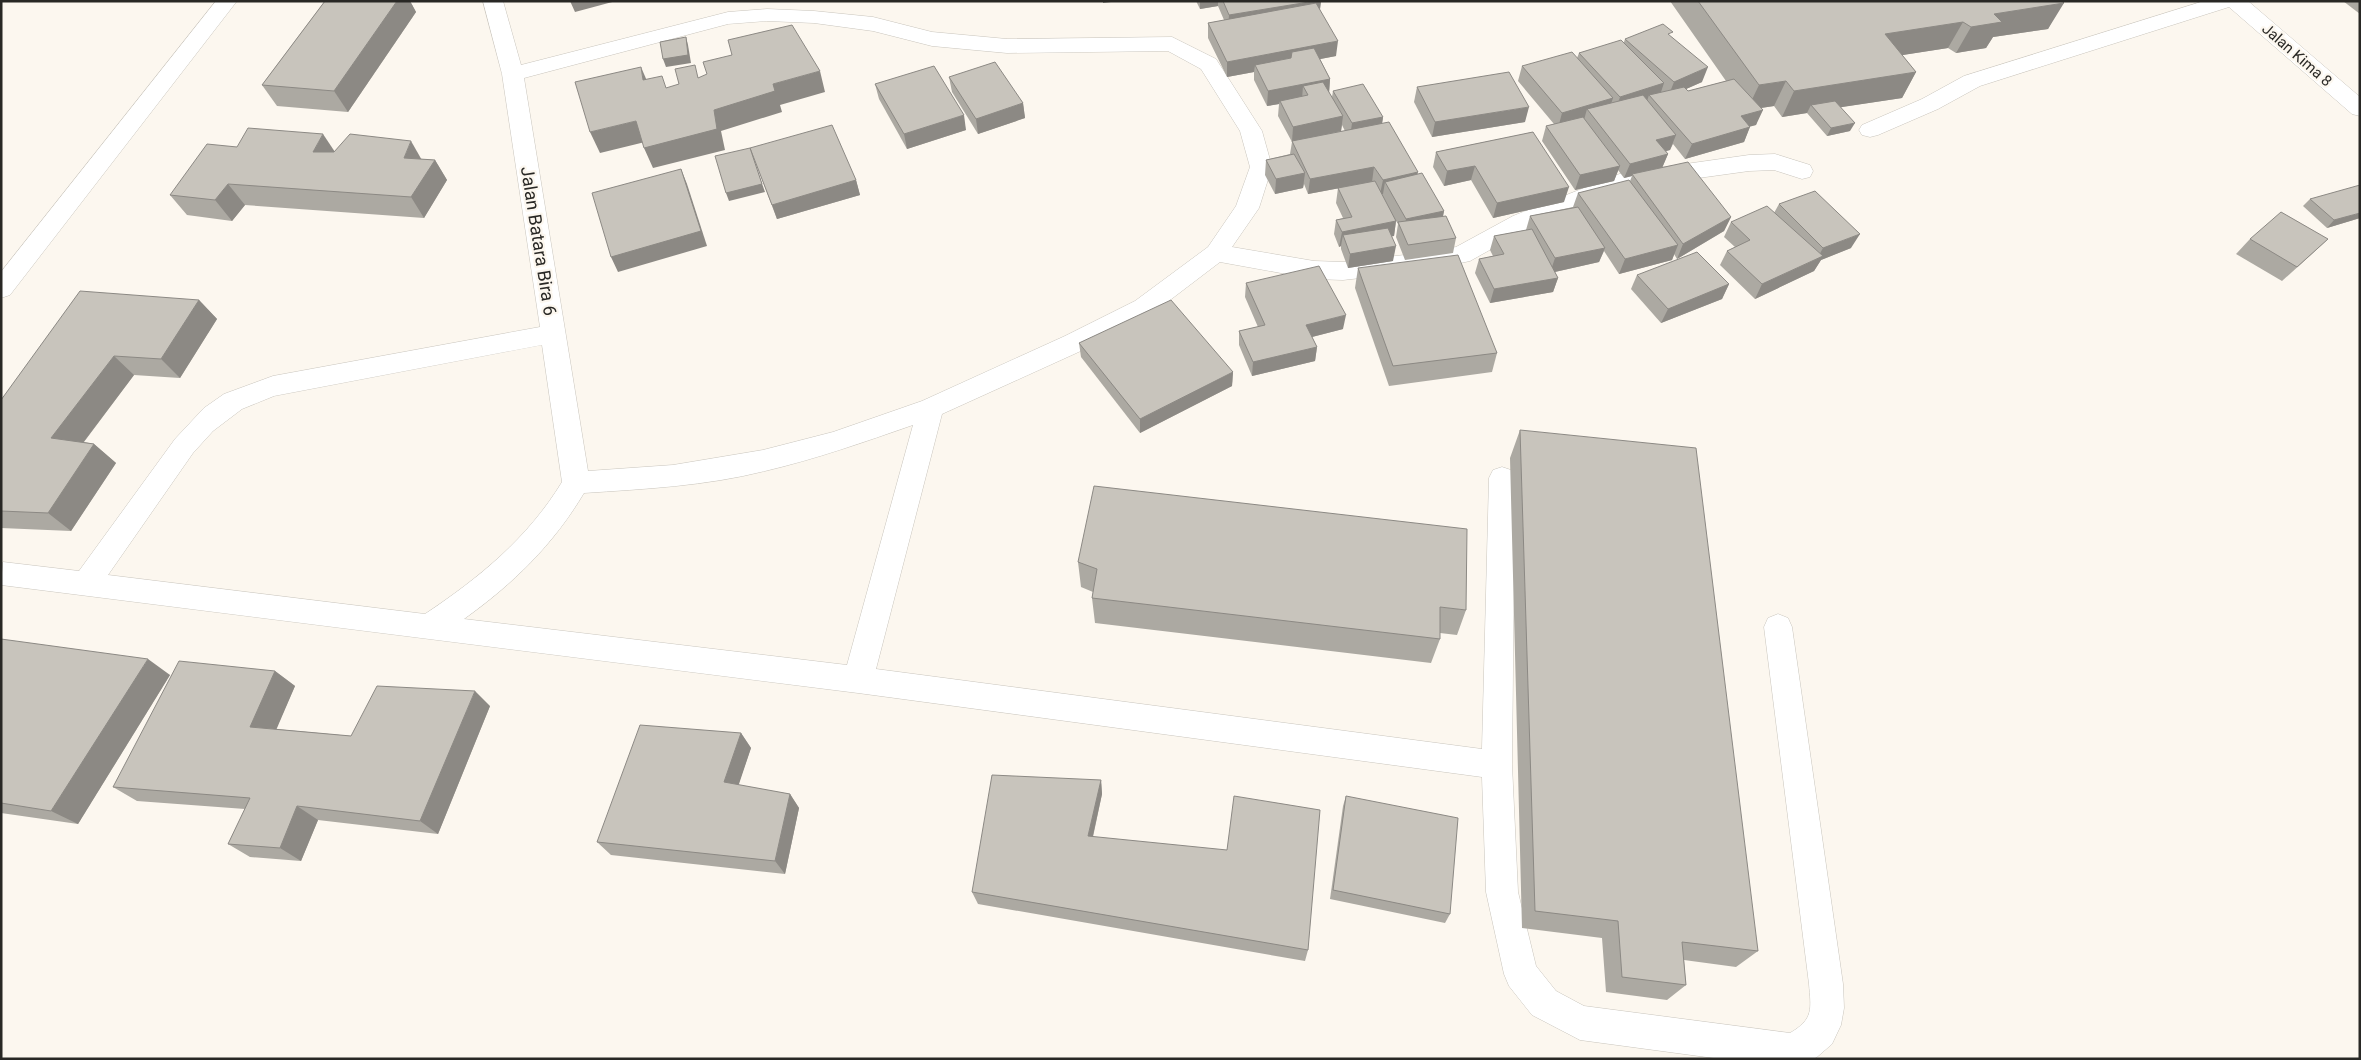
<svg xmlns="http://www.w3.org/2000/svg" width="2361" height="1060" font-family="Roboto,sans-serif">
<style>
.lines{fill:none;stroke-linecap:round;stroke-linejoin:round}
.minor-casing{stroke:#c9c5bd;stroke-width:1}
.minor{fill:#fff;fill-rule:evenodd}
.wall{fill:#aca9a2;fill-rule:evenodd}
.shaded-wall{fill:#8c8984}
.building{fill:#c8c4bc;stroke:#8c8984}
.labels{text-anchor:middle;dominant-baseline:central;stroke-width:4.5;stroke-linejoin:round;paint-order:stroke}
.far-street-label{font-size:15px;fill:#292825;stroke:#fcf7ef}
.street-label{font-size:18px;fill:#292825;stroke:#fcf7ef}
</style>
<rect width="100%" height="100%" fill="#fcf7ef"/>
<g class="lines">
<defs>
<g id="minor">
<path d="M216,1H237L10,295L1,298V272Z"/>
<path d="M483,1H503L521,65L728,12L767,9L814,11L873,17L932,32L1007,39L1172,37L1216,59L1262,131L1272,167L1259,208L1232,247L1314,261L1343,262L1422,253L1456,247L1513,216L1622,173L1749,155L1775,154L1810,165L1813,171L1810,177L1802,179L1774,170L1749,171L1626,188L1529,228L1470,261L1422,271L1343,280L1314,279L1220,262L1153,313L1083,350L942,414L876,669L1482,749L1489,478L1493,470L1502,467L1511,470L1515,478L1512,765L1518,892L1536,966L1556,991L1584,1006L1790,1033C1814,1019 1811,1009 1809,984L1764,627L1768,618L1778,614L1788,618L1792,627L1843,984L1844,1008L1841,1025L1832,1044L1817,1057L1813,1059H1721L1580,1040L1532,1015L1509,986L1504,974L1486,892L1482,777L858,693L1,585L3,562L79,571L175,439L204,408L224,394L273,376L540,327L502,74ZM767,21L814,23L873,31L932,46L1007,53L1168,51L1201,69L1240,131L1250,167L1236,206L1208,247L1135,301L1065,336L922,401L833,432L763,450L673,465L588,471L524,78L728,24ZM542,345L562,482C528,538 479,578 425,614L108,575L193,453L213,431L242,409L274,396ZM913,425L847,665L464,619C513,584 553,545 584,493C644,489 706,486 765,471C816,459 864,442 913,425Z"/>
<path d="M2204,1H2248L2360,97V116L2352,114L2229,7L1980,86L1938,109L1878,135L1870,137L1862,135L1859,130L1862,125L1922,99L1964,76Z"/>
</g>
</defs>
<use href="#minor" class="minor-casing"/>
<use href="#minor" class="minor"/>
</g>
<g class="wall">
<path d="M325,1H410L416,12L348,112L277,106L262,85Z"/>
<path d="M1196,1H1321L1320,10L1336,56L1320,59L1330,79L1329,92L1332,97L1333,91L1383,117L1382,123L1417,174L1444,211L1443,216L1456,238L1453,253L1405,260L1396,237L1398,224L1396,221L1394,236H1392L1393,261L1348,268L1341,249V246L1339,247L1334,234L1336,220L1343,218L1336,203L1338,188L1372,182L1308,194L1304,184L1303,188L1275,194L1265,175L1266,160L1290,154L1292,142L1278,116L1279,104L1267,106L1254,80V72L1227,77L1208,38V23L1224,20L1218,6L1200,9ZM1342,125L1345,131H1341Z"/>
<path d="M1670,1H2062L2048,29L1993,37L1986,48L1956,53L1948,48L1902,55L1916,72L1902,98L1841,107L1850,131L1827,136L1807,113L1782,117L1774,106L1761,108L1756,125L1750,126L1744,142L1685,159L1673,144L1670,150L1666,151L1668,154L1662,168L1731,217L1724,231L1677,259L1674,254L1672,260L1619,274L1604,251L1599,262L1555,272L1558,278L1553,292L1490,303L1475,273L1479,259L1493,256L1490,250L1494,236L1526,230L1530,216L1573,207L1578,193L1630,181L1632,176L1624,178L1618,170L1614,181L1575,190L1542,141L1546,126L1554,124L1518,81L1522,66L1577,58L1579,53L1624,42L1625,39L1672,37L1702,82L1686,89L1688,91L1726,81Z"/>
<path d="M2343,1H2360V14Z"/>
<path d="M949,77L1023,103L1025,118L978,134L952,92Z"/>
<path d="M875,84L966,130L907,149L879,99Z"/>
<path d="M1417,87L1525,122L1432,137L1414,102Z"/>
<path d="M1533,132L1564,202L1493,218L1471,180L1444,186L1433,167L1436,152Z"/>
<path d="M237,147L335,152L435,160L447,180L424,218L245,205L232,221L187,215L170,195Z"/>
<path d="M750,148L856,180L860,195L777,219Z"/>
<path d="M2310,199L2360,218L2327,228L2303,206Z"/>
<path d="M1779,204L1851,248L1821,260L1814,271L1755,299L1720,265L1727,251L1735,247L1724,237L1731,222L1774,213Z"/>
<path d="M2250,239H2328L2313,253L2282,281L2236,254Z"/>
<path d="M1358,268L1497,353L1492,372L1389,386L1355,288Z"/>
<path d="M1637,275L1729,284L1722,299L1661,323L1631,289Z"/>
<path d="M1246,283L1343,329L1312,337L1317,347L1315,361L1252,376L1239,345V331L1258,327L1245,297Z"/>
<path d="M199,300L217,319L180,378L134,375L84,442L94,444L116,463L71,531L1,528V400Z"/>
<path d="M1079,343L1233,372L1232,386L1140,433L1081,357Z"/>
<path d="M1520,430L1758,951L1736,967L1684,960L1686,985L1667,1000L1606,992L1602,938L1522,928L1510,458Z"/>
<path d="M1078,562L1466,610L1457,635L1440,633V639L1431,663L1095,623L1092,598L1093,592L1081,587Z"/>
<path d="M1,639L170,675L78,824L1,813Z"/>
<path d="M275,671L295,686L276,729L351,736L490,706L438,834L318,820L301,861L250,857L228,844L245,809L137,801L113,787Z"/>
<path d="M741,733L751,748L738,785L790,794L799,808L785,874L611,855L597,842Z"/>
<path d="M1101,780L1102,794L1093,837L1308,950L1305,961L978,904L972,892Z"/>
<path d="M1346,796L1450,914L1445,923L1330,899L1343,806Z"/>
</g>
<g class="shaded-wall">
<path d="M397,1H410L416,12L348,112L334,91Z"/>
<path d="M570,1H616L575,12Z"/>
<path d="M1103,1H1119L1103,3Z"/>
<path d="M1200,1H1218V6L1200,9Z"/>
<path d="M1315,1H1321L1319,16L1228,30L1229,15Z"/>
<path d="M2064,3L2048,29L1993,37L1986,48L1956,53L1971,27L1994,14Z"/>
<path d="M1963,22L1948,48L1871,60L1885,34Z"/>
<path d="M686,37L688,45L691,63L666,67L663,59Z"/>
<path d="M1338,41L1336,56L1258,71L1255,65L1254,72L1227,77V62Z"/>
<path d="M641,67L650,88L643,80Z"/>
<path d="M1708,67L1702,82L1668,97L1674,82Z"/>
<path d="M820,71L825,92L780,105L782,112L721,131L725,150L653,168L644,148L714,110L773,84Z"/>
<path d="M1916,72L1902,98L1816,111L1811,105L1807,113L1782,117L1794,91Z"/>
<path d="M1330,79L1329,94L1308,95L1303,86L1302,99L1280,101L1279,104L1267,106L1268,91Z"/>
<path d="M1786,81L1774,106L1747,110L1759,85Z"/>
<path d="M1664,83L1659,98L1649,95L1647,101L1615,112L1620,97Z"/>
<path d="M1613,98L1608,113L1587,109L1584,120L1558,128L1562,113Z"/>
<path d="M1023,103L1025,118L978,134L976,119Z"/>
<path d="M1529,107L1525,122L1432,137L1435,122Z"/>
<path d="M1763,110L1756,125L1734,131L1741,116Z"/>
<path d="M964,115L966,130L907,149L904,134Z"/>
<path d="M1343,116L1341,131L1292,142L1293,127Z"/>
<path d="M1383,117L1381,132L1350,138L1352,123Z"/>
<path d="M636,121L645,142L600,153L590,132Z"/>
<path d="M1855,123L1850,131L1827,136L1831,128Z"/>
<path d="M1750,127L1744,142L1685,159L1692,144Z"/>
<path d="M323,134L337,155L313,152Z"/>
<path d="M1676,135L1670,150L1651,155L1656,140Z"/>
<path d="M411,141L423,162L404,158Z"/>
<path d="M1668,154L1662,168L1632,174V176L1624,178L1630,164Z"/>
<path d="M752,155L765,192L729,201L726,193Z"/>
<path d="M435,160L447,180L424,218L411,197Z"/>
<path d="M1475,166L1471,180L1444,186L1447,171Z"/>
<path d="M1620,166L1614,181L1575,190L1580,175Z"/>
<path d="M1374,167L1372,182L1308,194L1310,179Z"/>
<path d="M681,169L687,184L707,246L618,272L611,257Z"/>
<path d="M1418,172L1415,186L1385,182L1383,194H1380L1383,180Z"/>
<path d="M1305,173L1303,188L1275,194L1276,179Z"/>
<path d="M856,180L860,195L777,219L772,205Z"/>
<path d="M228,184L245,205L232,221L215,200Z"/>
<path d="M1569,187L1564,202L1493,218L1497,203Z"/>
<path d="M1444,211L1441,226L1403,234L1406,219Z"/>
<path d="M2360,213V218L2327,228L2334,220Z"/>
<path d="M1731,217L1724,231L1677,259L1683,244Z"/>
<path d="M1396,221L1394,236L1347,245L1343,235L1341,246L1339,247L1342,232Z"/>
<path d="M1860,234L1851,248L1821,260L1814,271L1755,299L1762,284L1817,259L1823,248Z"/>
<path d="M1678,245L1672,260L1619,274L1625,259Z"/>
<path d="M1396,246L1393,261L1348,268L1350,254Z"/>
<path d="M1605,248L1599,262L1550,273L1555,258Z"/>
<path d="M1558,278L1553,292L1490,303L1494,289Z"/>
<path d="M1729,284L1722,299L1661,323L1668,309Z"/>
<path d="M199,300L217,319L180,378L161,359Z"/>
<path d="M1346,315L1343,329L1304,339L1306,325Z"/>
<path d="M1317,347L1315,361L1252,376L1253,362Z"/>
<path d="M114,356L134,375L73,456L51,438Z"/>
<path d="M1233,372L1232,386L1140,433V419Z"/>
<path d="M94,444L116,463L71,531L48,513Z"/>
<path d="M148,659L170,675L78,824L51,811Z"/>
<path d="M275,671L295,686L271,742L250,727Z"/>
<path d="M475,691L490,706L438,834L420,821Z"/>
<path d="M741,733L751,748L735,796L724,782Z"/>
<path d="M1101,780L1102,794L1090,849L1088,836Z"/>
<path d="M790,794L799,808L785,874L775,861Z"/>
<path d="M297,806L318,820L301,861L280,848Z"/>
</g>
<g class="building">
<path d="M325,1H397L334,91L262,85Z"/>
<path d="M1223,1H1315L1229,15Z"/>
<path d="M1698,1H2062L2064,3L1994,14L2002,22L1971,27L1963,22L1885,34L1916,72L1794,91L1786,81L1759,85Z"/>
<path d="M1316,3L1338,41L1227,62L1208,23Z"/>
<path d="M1663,24L1673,32L1668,34L1708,67L1674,82L1625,39Z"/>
<path d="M792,25L820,71L773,84L775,91L714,110L717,129L644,148L636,121L590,132L575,82L641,67L643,80L662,76L666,88L679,84L675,69L695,65L698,78L707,74L703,62L732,55L728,40Z"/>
<path d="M686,37L688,55L663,59L660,42Z"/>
<path d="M1621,40L1664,83L1620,97L1579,53Z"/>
<path d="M1314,48L1330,79L1268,91L1255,65L1291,58L1292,52Z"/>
<path d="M1572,52L1613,98L1562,113L1522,66Z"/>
<path d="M995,62L1023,103L976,119L949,77Z"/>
<path d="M934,66L964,115L904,134L875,84Z"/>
<path d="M1509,72L1529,107L1435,122L1417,87Z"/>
<path d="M1734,79L1763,110L1741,116L1750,127L1692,144L1649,95L1684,87L1688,91Z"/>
<path d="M1323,82L1343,116L1293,127L1280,101L1308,95L1303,86Z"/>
<path d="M1363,84L1383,117L1352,123L1333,91Z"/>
<path d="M1643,95L1676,135L1656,140L1668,154L1630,164L1587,109Z"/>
<path d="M1835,101L1855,123L1831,128L1811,105Z"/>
<path d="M1583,117L1620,166L1580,175L1546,126Z"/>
<path d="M1389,122L1418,172L1383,180L1374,167L1310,179L1292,141Z"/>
<path d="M832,125L856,180L772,205L750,148Z"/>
<path d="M248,128L323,134L313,152H334L350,134L411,141L404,158L435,160L411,197L228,184L215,200L170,195L207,144L237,147Z"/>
<path d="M1533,132L1569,187L1497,203L1475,166L1447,171L1436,152Z"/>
<path d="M750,148L762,184L726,193L715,156Z"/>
<path d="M1294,154L1305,173L1276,179L1266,160Z"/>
<path d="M1688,162L1731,217L1683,244L1632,174Z"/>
<path d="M681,169L701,231L611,257L592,193Z"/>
<path d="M1422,173L1444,211L1406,219L1385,182Z"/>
<path d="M1629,180L1678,245L1625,259L1578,193Z"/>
<path d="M1375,181L1396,221L1342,232L1336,220L1352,217L1338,188Z"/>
<path d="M2360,185V213L2334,220L2310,199Z"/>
<path d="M1815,191L1860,234L1823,248L1779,204Z"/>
<path d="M1767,206L1823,256L1762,284L1727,251L1750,240L1731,222Z"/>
<path d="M1578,207L1605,248L1555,258L1530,216Z"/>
<path d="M2281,212L2328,239L2297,267L2250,239Z"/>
<path d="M1446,216L1456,238L1408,245L1398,222Z"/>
<path d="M1388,228L1396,246L1350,254L1343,235Z"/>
<path d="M1532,229L1558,278L1494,289L1479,259L1504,254L1494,236Z"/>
<path d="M1697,252L1729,284L1668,309L1637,275Z"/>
<path d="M1458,255L1497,353L1393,366L1358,268Z"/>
<path d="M1319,266L1346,315L1306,325L1317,347L1253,362L1239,331L1265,325L1246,283Z"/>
<path d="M80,291L199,300L161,359L114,356L51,438L94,444L48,513L1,511V400Z"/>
<path d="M1171,300L1233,372L1140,419L1079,343Z"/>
<path d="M1520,430L1696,448L1758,951L1682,942L1686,985L1622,977L1618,921L1535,911Z"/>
<path d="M1094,486L1467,529L1466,610L1440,607V639L1092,598L1097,569L1078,562Z"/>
<path d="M1,639L148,659L51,811L1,803Z"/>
<path d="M179,661L275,671L250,727L351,736L377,686L475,691L420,821L297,806L280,848L228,844L250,798L113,787Z"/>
<path d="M640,725L741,733L724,782L790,794L775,861L597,842Z"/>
<path d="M992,775L1101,780L1088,836L1227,850L1234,796L1320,810L1308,950L972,892Z"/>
<path d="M1346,796L1458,818L1450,914L1333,890Z"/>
</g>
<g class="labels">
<g class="far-street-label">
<text transform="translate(2297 55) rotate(41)">Jalan Kima 8</text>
</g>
<g class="street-label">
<text transform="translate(539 241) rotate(81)">Jalan Batara Bira 6</text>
</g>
</g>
<rect width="2361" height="1060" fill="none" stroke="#292825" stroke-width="5"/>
</svg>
